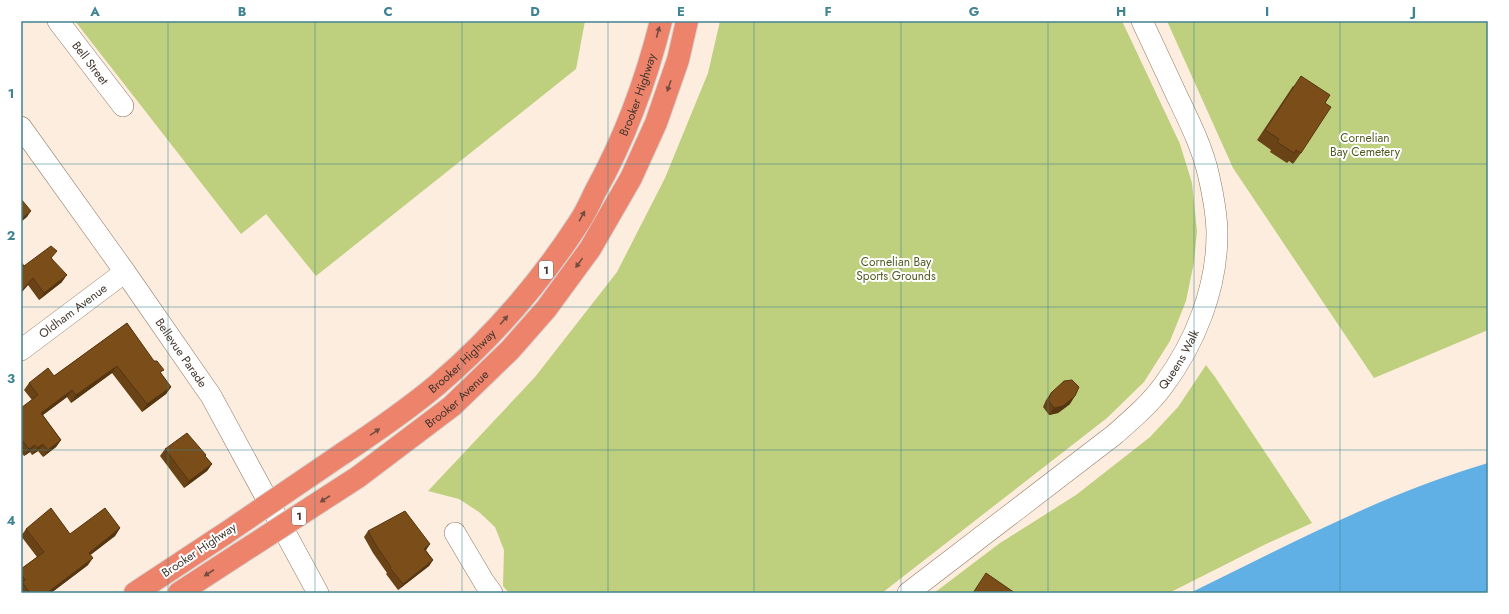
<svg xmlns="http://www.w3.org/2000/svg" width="1509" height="614" font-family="Jost,sans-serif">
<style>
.green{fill:#becf7d}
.water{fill:#60b0e6}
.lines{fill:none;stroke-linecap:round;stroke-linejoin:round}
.street-casing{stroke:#907964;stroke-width:22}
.highway-casing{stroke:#d5d3d1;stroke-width:24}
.street{stroke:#fff;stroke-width:21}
.highway{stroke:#ee836b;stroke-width:22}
.highway-bridge-casing{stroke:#d5d3d1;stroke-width:24;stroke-linecap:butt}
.highway-bridge{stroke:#ee836b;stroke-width:22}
.wall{fill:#694216}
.shaded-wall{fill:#553612}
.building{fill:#7a4d19;stroke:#553612}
.oneway{fill:#744d40}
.grid{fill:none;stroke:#408392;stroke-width:1;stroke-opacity:0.55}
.labels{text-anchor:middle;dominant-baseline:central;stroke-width:4;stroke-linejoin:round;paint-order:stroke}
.shield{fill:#fff;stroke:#79726c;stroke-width:1}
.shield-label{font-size:11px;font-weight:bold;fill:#40362d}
.street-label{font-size:12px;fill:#40362d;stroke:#fff}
.park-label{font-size:12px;fill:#515c20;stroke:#fff}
.neatline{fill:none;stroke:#408392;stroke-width:1.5}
.grid-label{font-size:13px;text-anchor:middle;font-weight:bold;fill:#408392}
</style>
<rect width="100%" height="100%" fill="#fdeddf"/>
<g class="green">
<path d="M75,21H585L576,69L316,276L266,214L241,234Z"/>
<path d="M720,21H1122L1180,144L1192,183L1197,231L1194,262L1186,301L1170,341L1144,382L1107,418L882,593H509L503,586L504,550L495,527L479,512L459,499L428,491L535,377L617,272L665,178L708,73Z"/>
<path d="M1167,21H1488V330L1374,378L1233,168Z"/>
<path d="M1206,365L1215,377L1312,523L1264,545L1169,593H934L1000,543L1076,495L1150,437L1178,407Z"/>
</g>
<path class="water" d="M1488,463V593H1190C1288,545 1383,494 1488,463Z"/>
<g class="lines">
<defs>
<g id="street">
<path id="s1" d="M58,21L123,106"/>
<path id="s2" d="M21,127L125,272L211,396L318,593"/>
<path id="s3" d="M21,350L125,272"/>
<path d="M455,533L484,582L492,593"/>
<path id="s4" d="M908,593L1114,435C1131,420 1149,405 1163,386C1195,343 1217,289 1217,234C1217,216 1213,195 1209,177C1203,149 1190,123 1178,98C1166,72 1154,47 1142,21"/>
</g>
<g id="highway">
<path id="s5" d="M342,454C375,432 407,410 437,385C492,338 539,284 578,224C585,214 590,203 595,192C625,138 646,81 661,21"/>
<path id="s6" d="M358,477L452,406L510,350L546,309L590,249L631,178L656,123L678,60L687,21"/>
<path d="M135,593L226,533"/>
<path d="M179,593L239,554"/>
</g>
</defs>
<use href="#street" class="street-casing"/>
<use href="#highway" class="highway-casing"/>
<use href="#street" class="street"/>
<use href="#highway" class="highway"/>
<defs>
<g id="highway-bridge">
<path d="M226,533L342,454"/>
<path d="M239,554L358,477"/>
</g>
</defs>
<use href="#highway-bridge" class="highway-bridge-casing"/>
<use href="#highway-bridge" class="highway-bridge"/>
</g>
<g class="wall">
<path d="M1293,86L1325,103L1301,153L1293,164L1289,161L1287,163L1270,152L1271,150L1257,140Z"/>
<path d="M52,258L62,282L39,300L28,285L21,293V262L24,266Z"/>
<path d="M127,323L161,373L171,387L166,394L142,412L112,373L71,403L67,397L43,415L61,440L56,447L43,457L38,451L32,455L30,452L24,456L21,452V408L32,400L24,390L29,383L54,376Z"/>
<path d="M1051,393L1070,404L1058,413L1049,415L1043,407L1046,400Z"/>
<path d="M165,449L205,456L212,464L207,471L184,488L160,456Z"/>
<path d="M120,528L115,536L90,555L88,565L51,593H21V569L37,557L21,536L26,529L70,534Z"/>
<path d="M368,531L430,544L426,550L433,560L429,566L398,590L386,574L387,573L373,553L364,537Z"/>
</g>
<g class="shaded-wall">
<path d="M31,211L27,217L21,222V219Z"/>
<path d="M67,275L62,282L39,300L44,293Z"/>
<path d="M33,278L28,285L21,293V292Z"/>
<path d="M117,366L112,373L71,403L76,395Z"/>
<path d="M171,387L166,394L142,412L147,404Z"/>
<path d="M72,390L67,397L36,420L41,413Z"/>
<path d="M1075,396L1070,404L1058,413L1049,415L1054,408Z"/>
<path d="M61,440L56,447L43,457L48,450Z"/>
<path d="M43,444L38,451L32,455L37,448Z"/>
<path d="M35,445L30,452L24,456L29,449Z"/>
<path d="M212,464L207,471L184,488L189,481Z"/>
<path d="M120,528L115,536L84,560L89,553Z"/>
<path d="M430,544L426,550L420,555L424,549Z"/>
<path d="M93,558L88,565L51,593H47Z"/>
<path d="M433,560L429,566L398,590L403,584Z"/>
</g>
<g class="building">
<path d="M1301,76L1330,95L1325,103L1331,107L1301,153L1296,150L1294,153L1277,142L1279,139L1265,130Z"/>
<path d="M21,199L31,211L21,219Z"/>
<path d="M51,246L57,251L51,258L67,275L44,293L33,278L21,292V262L24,266Z"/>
<path d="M127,323L154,361H157L164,370L160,372L171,387L147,404L117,366L76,395L72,390L41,413L61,440L48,450L43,444L37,448L35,445L29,449L21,439V408L38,395L29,383L48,368L54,376Z"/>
<path d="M1072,380L1079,387L1075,396L1063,406L1054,408L1048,400L1051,393L1064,381Z"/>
<path d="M187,433L206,455L205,456L212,464L189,481L165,449Z"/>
<path d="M51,508L70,534L105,508L120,528L89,553L93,558L47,593H30L22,582L25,580L21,574V569L44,552L26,529Z"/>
<path d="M405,511L430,544L424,549L433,560L403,584L390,568L391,567L377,547L368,531Z"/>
<path d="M986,573L1015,593H973Z"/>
</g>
<defs><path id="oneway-solid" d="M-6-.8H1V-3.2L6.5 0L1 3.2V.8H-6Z"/></defs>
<g class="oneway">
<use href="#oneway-solid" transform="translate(658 32) rotate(-75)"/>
<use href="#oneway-solid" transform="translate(669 86) rotate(109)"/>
<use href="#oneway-solid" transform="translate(582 216) rotate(-61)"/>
<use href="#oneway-solid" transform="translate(579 263) rotate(126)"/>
<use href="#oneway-solid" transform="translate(504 320) rotate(-49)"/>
<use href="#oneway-solid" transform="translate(375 432) rotate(-34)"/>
<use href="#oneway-solid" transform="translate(325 499) rotate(147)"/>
<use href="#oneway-solid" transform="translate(209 573) rotate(147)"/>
</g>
<path class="grid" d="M168,21V593M315,21V593M462,21V593M608,21V593M754,21V593M901,21V593M1048,21V593M1194,21V593M1340,21V593M21,164H1488M21,307H1488M21,450H1488"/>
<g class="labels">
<g class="shield">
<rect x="539" y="261" width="14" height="18" rx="3"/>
<rect x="292" y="507" width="14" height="18" rx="3"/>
</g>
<g class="shield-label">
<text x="546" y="270">1</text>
<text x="299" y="516">1</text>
</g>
<g class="street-label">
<text stroke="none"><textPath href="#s1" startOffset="53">Bell Street</textPath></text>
<text stroke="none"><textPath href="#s5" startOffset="475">Brooker Highway</textPath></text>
<text stroke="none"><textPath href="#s3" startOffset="65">Oldham Avenue</textPath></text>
<text stroke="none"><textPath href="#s2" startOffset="277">Bellevue Parade</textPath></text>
<text stroke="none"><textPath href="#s4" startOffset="360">Queens Walk</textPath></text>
<text stroke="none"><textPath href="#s5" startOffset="152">Brooker Highway</textPath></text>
<text stroke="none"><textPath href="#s6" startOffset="126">Brooker Avenue</textPath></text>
<text transform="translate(199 550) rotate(-34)">Brooker Highway</text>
</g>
<g class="park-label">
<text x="1365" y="138">Cornelian<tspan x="1365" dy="14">Bay Cemetery</tspan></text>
<text x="896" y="262">Cornelian Bay<tspan x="896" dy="14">Sports Grounds</tspan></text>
</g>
</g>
<rect width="1509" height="614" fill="none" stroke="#ffffff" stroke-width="44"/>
<rect x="22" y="22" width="1465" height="570" class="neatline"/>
<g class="grid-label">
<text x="95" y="16">A</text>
<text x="242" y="16">B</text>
<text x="388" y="16">C</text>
<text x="535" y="16">D</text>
<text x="681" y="16">E</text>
<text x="828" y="16">F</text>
<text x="974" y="16">G</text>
<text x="1121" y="16">H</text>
<text x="1267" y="16">I</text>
<text x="1414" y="16">J</text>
<text x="11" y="98">1</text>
<text x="11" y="240">2</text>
<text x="11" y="383">3</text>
<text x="11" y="525">4</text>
</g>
</svg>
